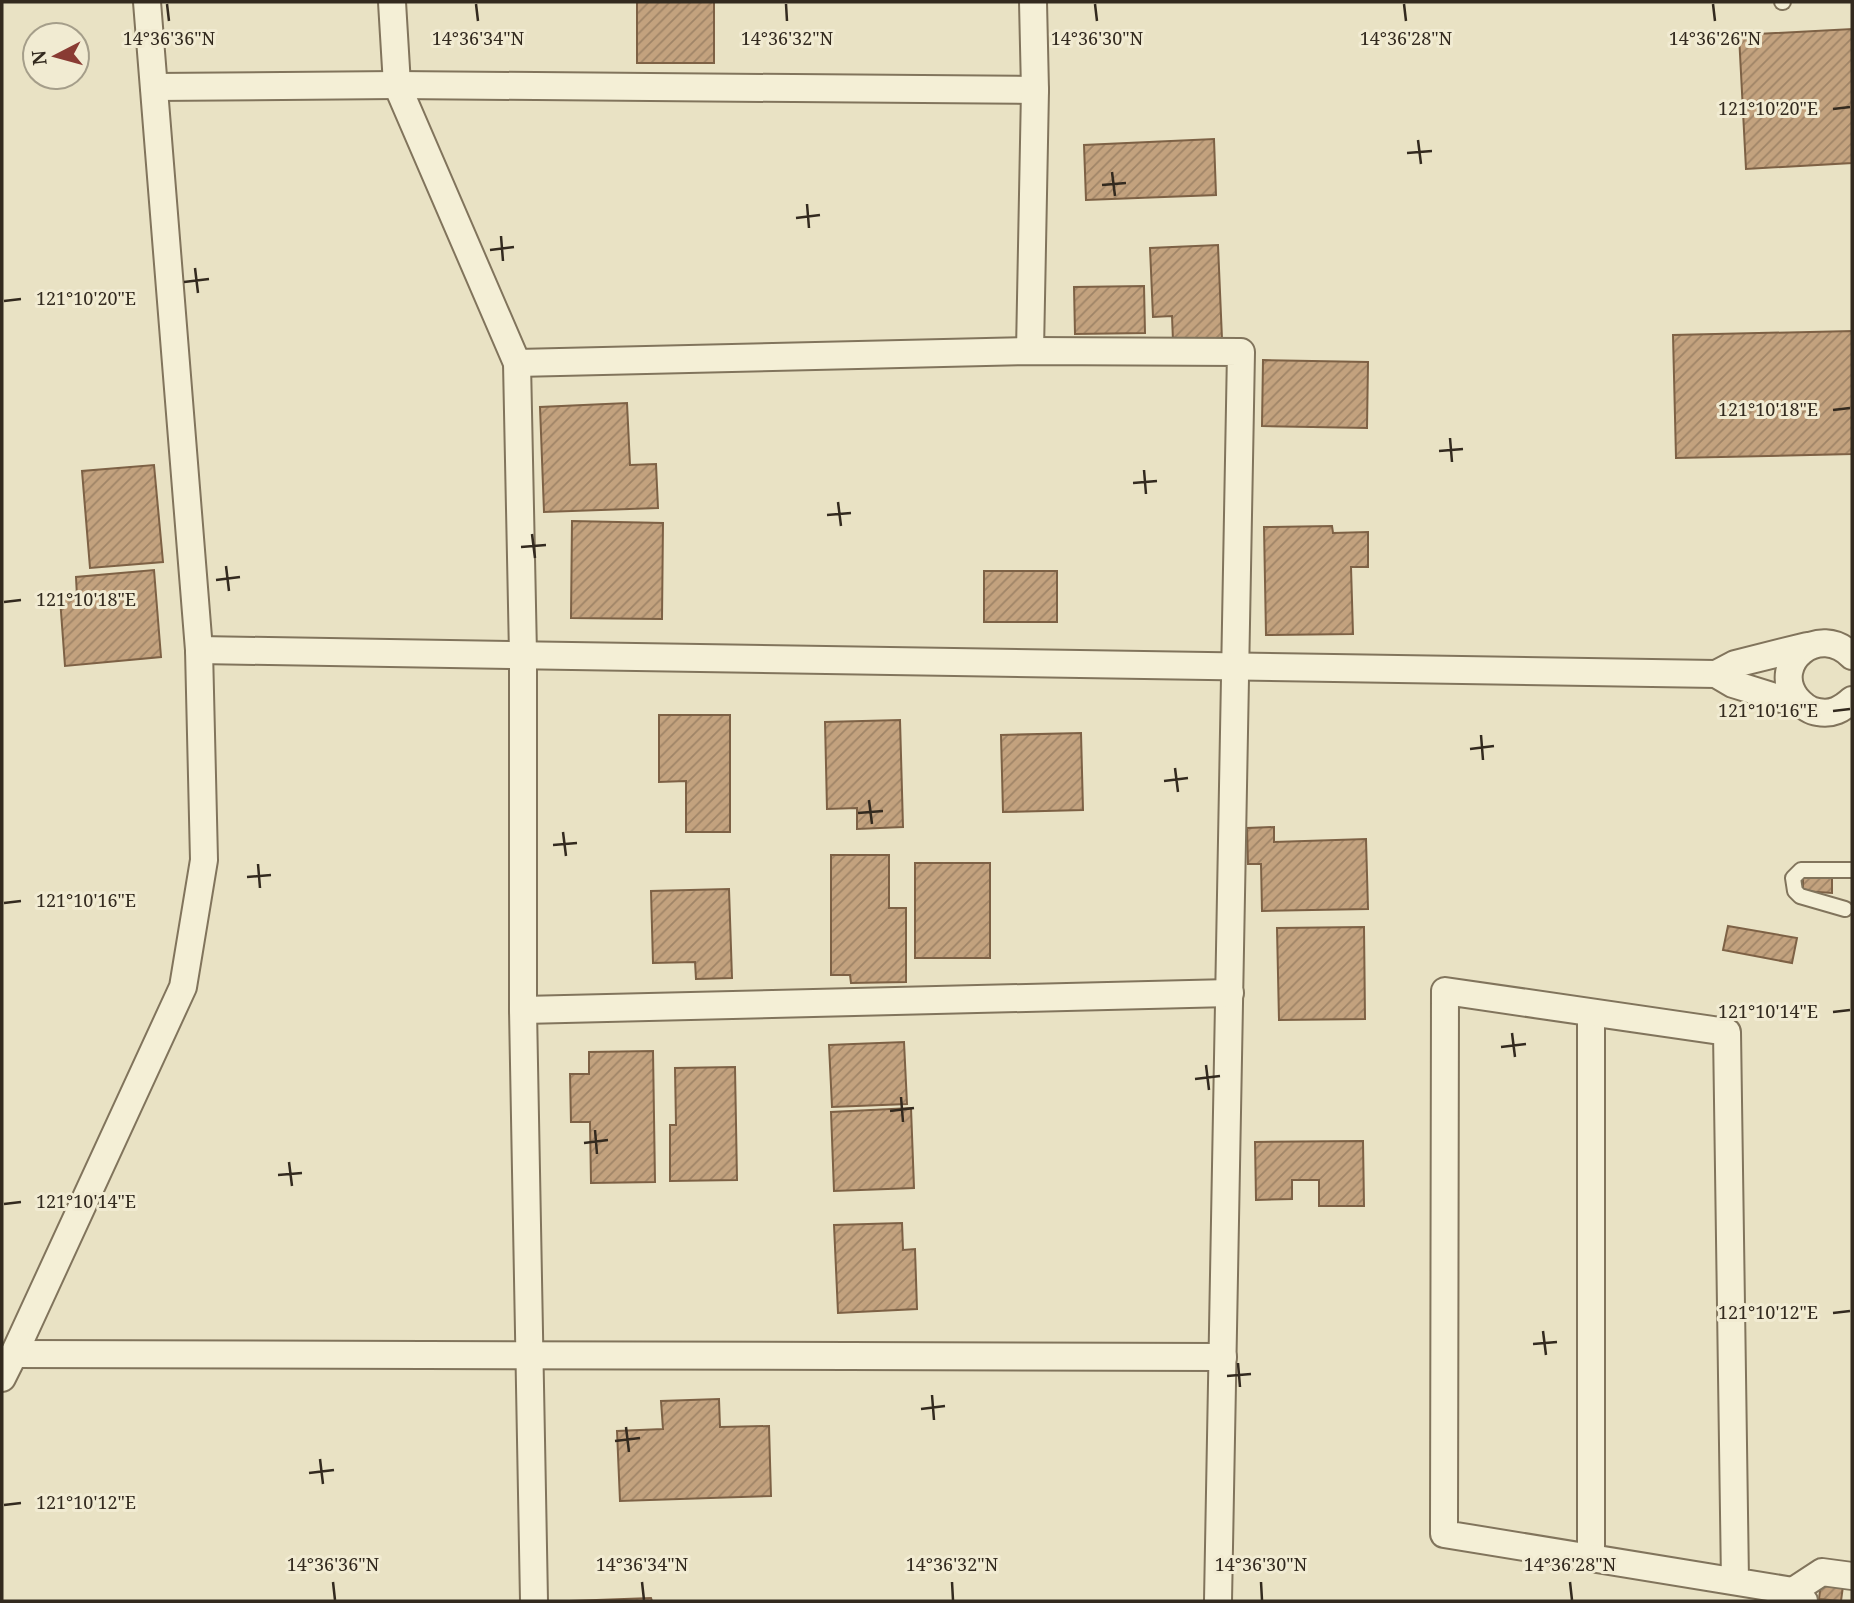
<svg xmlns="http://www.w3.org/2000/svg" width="1854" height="1603" font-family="'Noto Serif',serif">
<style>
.building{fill:url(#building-hatch);stroke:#7d6145;stroke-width:2}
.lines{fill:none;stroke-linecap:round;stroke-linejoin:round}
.service-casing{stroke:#81745c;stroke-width:18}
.minor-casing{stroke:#81745c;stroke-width:30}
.service{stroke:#f4efd6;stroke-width:14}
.minor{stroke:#f4efd6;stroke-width:26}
.ticks{fill:none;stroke:#332a1f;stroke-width:2.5}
.ticks-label{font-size:18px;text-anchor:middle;fill:#332a1f;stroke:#f1ebd2;stroke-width:6;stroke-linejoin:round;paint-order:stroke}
</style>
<defs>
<pattern id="building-hatch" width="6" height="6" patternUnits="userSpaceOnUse" patternTransform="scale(1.75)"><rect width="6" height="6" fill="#c3a27e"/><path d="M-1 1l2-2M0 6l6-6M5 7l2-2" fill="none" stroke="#9f8467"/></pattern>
</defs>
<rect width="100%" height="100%" fill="#e9e2c4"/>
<g class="building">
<rect x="637" y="2" width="77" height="61"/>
<path d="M1852,29V163L1746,169L1739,35Z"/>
<path d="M1214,139L1216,195L1086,200L1084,145Z"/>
<path d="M1218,245L1222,339L1173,341L1172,316L1153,317L1150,248Z"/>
<path d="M1144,286L1145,333L1075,334L1074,287Z"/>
<path d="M1852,331V454L1676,458L1673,335Z"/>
<path d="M1263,360L1368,362L1367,428L1262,426Z"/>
<path d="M627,403L630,465L656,464L658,508L544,512L540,407Z"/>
<path d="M154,465L163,562L90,568L82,471Z"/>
<path d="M572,521L663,523L662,619L571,618Z"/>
<path d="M1332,526L1333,533L1368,532V567H1351L1353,634L1266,635L1264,527Z"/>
<path d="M154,570L161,657L65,666L60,598L77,597L76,577Z"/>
<rect x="984" y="571" width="73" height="51"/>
<path d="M659,715H730V832H686V781L659,782Z"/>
<path d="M900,720L903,827L857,829V808L827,809L825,722Z"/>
<path d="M1081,733L1083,810L1003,812L1001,735Z"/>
<path d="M1274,827V842L1366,839L1368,909L1262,911L1261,864H1248L1247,828Z"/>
<path d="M831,855H889V908H906V982L851,983L850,975H831Z"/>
<rect x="915" y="863" width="75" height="95"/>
<path d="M1803,876L1832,878V893L1803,891Z"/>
<path d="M729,889L732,978L696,979L695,962L653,963L651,891Z"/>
<path d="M1728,926L1797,938L1792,963L1723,950Z"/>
<path d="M1364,927L1365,1019L1279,1020L1277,928Z"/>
<path d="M904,1042L907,1104L832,1107L829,1045Z"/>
<path d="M653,1051L655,1182L591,1183L590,1122H571L570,1074H589V1052Z"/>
<path d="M735,1067L737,1180L670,1181V1125H676L675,1068Z"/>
<path d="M911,1108L914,1188L834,1191L831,1112Z"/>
<path d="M1363,1141L1364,1206H1319V1180H1292V1199L1256,1200L1255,1142Z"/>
<path d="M902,1223L903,1250L915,1249L917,1309L838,1313L834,1225Z"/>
<path d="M719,1399L720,1427L769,1426L771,1496L620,1501L617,1431L663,1429L661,1401Z"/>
<path d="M1821,1583L1843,1586L1841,1601L1819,1599Z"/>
<path d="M651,1598L652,1601H569Z"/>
</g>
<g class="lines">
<defs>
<g id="service">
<path d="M1782,2H1783"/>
<path d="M1845,909L1800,896L1795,891L1793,878L1801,870H1852"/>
</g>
<g id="minor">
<path d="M392,2L397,85L517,363L523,654V1010L534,1601"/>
<path d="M154,87L397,85L1035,90"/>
<path d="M1030,351L1035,90L1033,2"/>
<path d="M517,363L1030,351L1241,352L1218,1601"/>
<path d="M199,650L1716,674L1733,684L1801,705"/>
<path d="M1852,656C1819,622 1770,663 1796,698C1802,705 1809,711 1818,712C1832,715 1842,709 1852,700"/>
<path d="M1716,674L1735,664L1807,646"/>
<path d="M523,1010L1230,993"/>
<path d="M1591,1013V1558"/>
<path d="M14,1354L1223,1357"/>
<path d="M2,1378L14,1354L183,987L204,860L199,650L147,2"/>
<path d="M1735,1581L1727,1032L1445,991L1444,1534L1793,1591L1804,1601"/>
<path d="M1793,1591L1822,1572L1852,1576"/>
</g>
</defs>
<use href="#service" class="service-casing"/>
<use href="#minor" class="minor-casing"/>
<use href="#service" class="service"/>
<use href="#minor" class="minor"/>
</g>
<path class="ticks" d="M167,4L169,21M476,4L478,21M786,4L787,21M1095,4L1097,21M1404,4L1406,21M1713,4L1715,21M1833,109L1850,107M1418,140L1421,164M1407,153L1432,151M1112,172L1115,196M1102,185L1126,183M807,204L809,228M796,218L820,215M501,236L503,261M490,250L514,247M195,268L198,293M184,282L209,279M4,301L21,299M1833,410L1850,408M1450,438L1452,462M1439,451L1463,449M1144,470L1146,494M1133,483L1157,481M838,502L841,526M827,515L851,513M532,534L535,558M521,547L546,545M226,566L229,591M216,580L240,577M4,602L21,600M1833,711L1850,709M1481,735L1483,760M1470,749L1494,746M1175,768L1178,792M1164,781L1188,778M869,800L872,824M858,813L883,811M563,832L566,856M553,845L577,843M258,864L260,888M247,877L271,875M4,903L21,901M1833,1012L1850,1010M1512,1033L1515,1057M1501,1047L1526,1044M1206,1065L1209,1090M1195,1079L1220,1076M901,1097L903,1122M890,1111L914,1108M595,1130L597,1154M584,1143L608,1140M289,1162L292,1186M278,1175L302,1173M4,1204L21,1202M1833,1313L1850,1311M1543,1331L1546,1355M1533,1344L1557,1342M1238,1363L1240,1387M1227,1376L1251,1374M932,1395L934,1420M921,1409L945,1406M626,1427L629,1452M615,1441L640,1438M320,1459L323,1484M309,1473L334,1470M4,1505L21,1503M333,1582L335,1600M642,1582L644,1600M952,1582L953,1600M1261,1582L1262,1600M1570,1582L1572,1600"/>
<g class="ticks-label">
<text x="169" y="45">14°36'36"N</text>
<text x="478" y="45">14°36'34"N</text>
<text x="787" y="45">14°36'32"N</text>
<text x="1097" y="45">14°36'30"N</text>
<text x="1406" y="45">14°36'28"N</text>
<text x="1715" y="45">14°36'26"N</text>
<text x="1768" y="115">121°10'20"E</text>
<text x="86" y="305">121°10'20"E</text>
<text x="1768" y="416">121°10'18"E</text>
<text x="86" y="606">121°10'18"E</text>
<text x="1768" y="717">121°10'16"E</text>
<text x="86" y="907">121°10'16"E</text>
<text x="1768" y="1018">121°10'14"E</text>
<text x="86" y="1208">121°10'14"E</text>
<text x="1768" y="1319">121°10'12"E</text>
<text x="86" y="1509">121°10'12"E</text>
<text x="333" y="1571">14°36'36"N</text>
<text x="642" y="1571">14°36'34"N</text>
<text x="952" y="1571">14°36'32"N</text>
<text x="1261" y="1571">14°36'30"N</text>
<text x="1570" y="1571">14°36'28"N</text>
</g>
<rect width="1854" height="1603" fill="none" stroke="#332a1f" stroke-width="7"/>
<g transform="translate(56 56) rotate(264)"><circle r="33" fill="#f1ebd2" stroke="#a59e8a" stroke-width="2"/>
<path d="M0-5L12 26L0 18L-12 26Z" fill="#893b33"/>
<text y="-10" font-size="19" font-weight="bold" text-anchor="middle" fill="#332a1f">N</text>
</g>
</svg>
